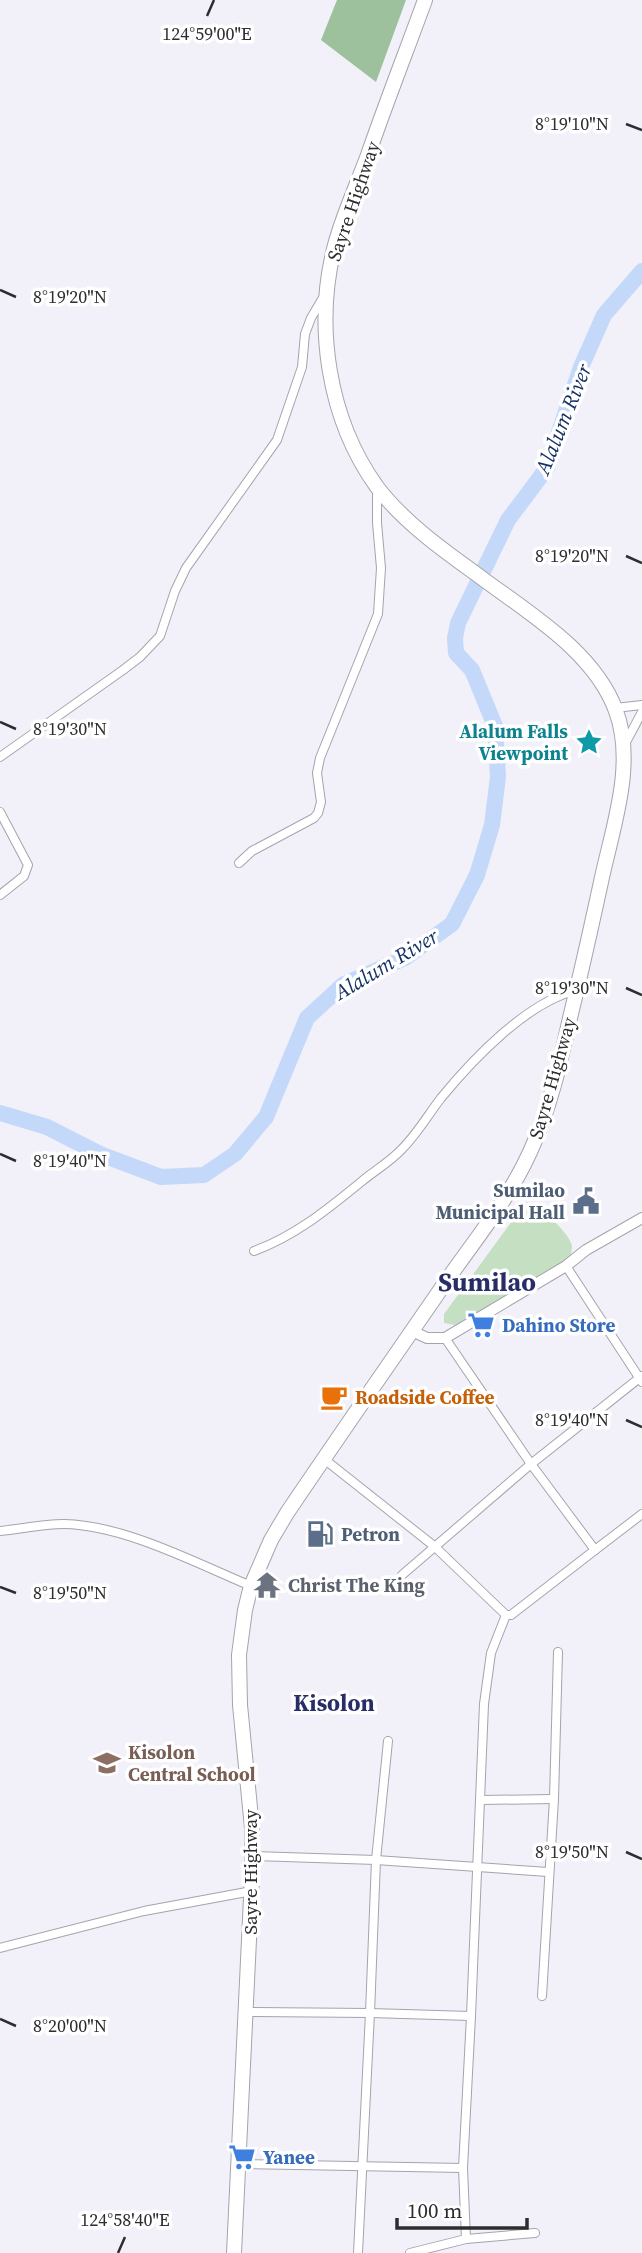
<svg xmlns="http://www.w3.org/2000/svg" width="642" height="2253" font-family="'Source Serif 4',serif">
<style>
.green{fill:#c5dfc3}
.forest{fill:#9ec19d}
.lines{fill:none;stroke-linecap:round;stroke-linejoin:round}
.river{stroke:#c4d8f9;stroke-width:16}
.minor-casing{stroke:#a4a4ac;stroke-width:10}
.tertiary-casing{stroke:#a4a4ac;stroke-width:12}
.trunk-casing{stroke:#a4a4ac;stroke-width:16}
.minor{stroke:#fff;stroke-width:8}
.tertiary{stroke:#fff;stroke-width:10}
.trunk{stroke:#fff;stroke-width:14}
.ticks{fill:none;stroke:#2d2d30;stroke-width:2.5}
.labels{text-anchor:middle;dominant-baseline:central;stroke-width:7;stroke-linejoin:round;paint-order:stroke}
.street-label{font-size:19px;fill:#2d2d30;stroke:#fff}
.culture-label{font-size:19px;font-weight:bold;fill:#0d838f;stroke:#fff;text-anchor:end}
.service-label{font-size:19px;font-weight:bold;fill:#4e5e75;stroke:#fff;text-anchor:end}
.shop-label{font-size:19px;font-weight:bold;fill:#366cbe;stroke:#fff;text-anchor:start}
.food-label{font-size:19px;font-weight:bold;fill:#c56008;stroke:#fff;text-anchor:start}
.worship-label{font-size:19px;font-weight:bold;fill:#5b616d;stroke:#fff;text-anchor:start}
.education-label{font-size:19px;font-weight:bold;fill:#785e54;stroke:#fff;text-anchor:start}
.water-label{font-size:21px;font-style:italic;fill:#153263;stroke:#fff}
.quarter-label{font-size:23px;font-weight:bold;fill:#282d67;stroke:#fff}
.district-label{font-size:26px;font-weight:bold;fill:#282d67;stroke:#fff}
.ticks-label{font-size:18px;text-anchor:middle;fill:#2d2d30;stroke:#fff;stroke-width:7;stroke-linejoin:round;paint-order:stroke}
</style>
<rect width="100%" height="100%" fill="#f2f1fa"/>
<path class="green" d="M526,1202C539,1205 569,1232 572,1246C572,1250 571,1254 570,1258L455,1325L444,1323V1314Z"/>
<path class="forest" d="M337,0H406L376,82L321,40Z"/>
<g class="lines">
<path class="river" d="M0,1113L47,1127L100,1154L161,1177L204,1175L235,1154L266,1117L307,1018L344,984L405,958L452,924L477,875L492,825L498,777L495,726L472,670L456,653L455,638L458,623L508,520L547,468L581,367L604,315L642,271"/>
<defs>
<g id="minor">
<path d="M615,708L642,705"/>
<path d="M625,744L642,712"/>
<path d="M0,757L123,670L140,657L160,636L175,591L186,568L277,440L302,367L305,334L311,318L324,296"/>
<path d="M0,812L28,865L24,876L0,895"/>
<path d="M239,863L252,851L314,818L318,813L321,802L317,773L320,758L378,614L381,568L377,523V489"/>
<path d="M254,1251C295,1236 328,1209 361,1182C374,1171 390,1162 402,1149C417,1134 428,1115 441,1098C473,1059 527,1002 577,990"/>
<path d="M566,1266L642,1382"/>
<path d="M324,1459L434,1546L506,1615H511L595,1550L531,1464L445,1338"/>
<path d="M0,1531C21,1529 43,1524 64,1524C124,1525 196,1563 251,1586"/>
<path d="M595,1550L642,1514"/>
<path d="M402,1575L531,1464L642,1376"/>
<path d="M388,1741L376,1860L370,2013L471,2016L463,2168"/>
<path d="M481,1800L554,1799"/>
<path d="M252,1856L376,1860L548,1872"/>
<path d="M0,1948L144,1911L252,1891"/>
<path d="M542,1996L554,1799L558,1652"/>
<path d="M246,2012L370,2013L358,2253"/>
<path d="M471,2016L484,1704L491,1653L506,1615"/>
<path d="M238,2164L463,2168L466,2239"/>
<path d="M410,2253L466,2239L535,2233"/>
</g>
<path id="tertiary" d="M412,1331L427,1338H445L566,1266L586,1250L642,1218"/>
<path id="trunk" d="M234,2253L252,1877V1828L240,1705L239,1655L245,1610L251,1586L271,1540L287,1513C339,1436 392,1360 445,1283C474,1241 509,1199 530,1152C550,1109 560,1063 570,1018C581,973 591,928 601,882C612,829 636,765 616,711C594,650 525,611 475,573C440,548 403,521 377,487C328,419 314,325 335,245C343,215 357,185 368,155C386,103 406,52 425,0"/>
</defs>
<use href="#minor" class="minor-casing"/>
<use href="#tertiary" class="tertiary-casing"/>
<use href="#trunk" class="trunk-casing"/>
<use href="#minor" class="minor"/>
<use href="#tertiary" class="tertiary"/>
<use href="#trunk" class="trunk"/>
</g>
<path class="ticks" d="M207,16L214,0M626,124L642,130M0,290L16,297M626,556L642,563M0,722L16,729M626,988L642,995M0,1154L16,1161M626,1420L642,1427M0,1587L16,1593M626,1852L642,1859M0,2019L16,2026M118,2253L125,2237"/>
<defs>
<symbol id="sight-bare" viewBox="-9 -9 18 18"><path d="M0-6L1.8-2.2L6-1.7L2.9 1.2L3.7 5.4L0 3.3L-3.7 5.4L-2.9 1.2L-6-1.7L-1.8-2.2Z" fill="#0f9aa8" stroke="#fff" stroke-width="2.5" paint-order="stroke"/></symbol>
<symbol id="civic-bare" viewBox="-9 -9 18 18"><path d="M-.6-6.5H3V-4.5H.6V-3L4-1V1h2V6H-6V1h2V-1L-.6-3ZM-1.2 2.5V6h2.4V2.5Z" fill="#5c6f8a" stroke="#fff" stroke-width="2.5" paint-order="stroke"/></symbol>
<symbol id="supermarket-bare" viewBox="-9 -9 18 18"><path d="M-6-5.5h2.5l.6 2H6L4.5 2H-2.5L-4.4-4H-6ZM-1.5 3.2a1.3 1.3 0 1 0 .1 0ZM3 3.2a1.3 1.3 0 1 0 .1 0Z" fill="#3f7fe0" stroke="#fff" stroke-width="2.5" paint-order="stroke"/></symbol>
<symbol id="cafe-bare" viewBox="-9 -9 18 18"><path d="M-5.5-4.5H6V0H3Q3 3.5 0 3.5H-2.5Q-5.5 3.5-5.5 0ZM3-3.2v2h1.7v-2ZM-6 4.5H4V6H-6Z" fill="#e8710a" stroke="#fff" stroke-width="2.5" paint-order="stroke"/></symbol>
<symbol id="fuel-bare" viewBox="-9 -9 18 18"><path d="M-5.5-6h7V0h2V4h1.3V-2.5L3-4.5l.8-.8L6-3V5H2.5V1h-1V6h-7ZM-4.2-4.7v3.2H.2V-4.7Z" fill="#5c6f8a" stroke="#fff" stroke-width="2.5" paint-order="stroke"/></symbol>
<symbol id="temple-bare" viewBox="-9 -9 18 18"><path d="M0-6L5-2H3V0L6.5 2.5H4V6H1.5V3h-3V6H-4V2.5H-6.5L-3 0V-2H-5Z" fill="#6b7280" stroke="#fff" stroke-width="2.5" paint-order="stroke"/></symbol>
<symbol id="school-bare" viewBox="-9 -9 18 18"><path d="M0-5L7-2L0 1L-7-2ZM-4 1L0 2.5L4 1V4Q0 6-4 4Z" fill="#8d6e63" stroke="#fff" stroke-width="2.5" paint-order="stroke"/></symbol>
</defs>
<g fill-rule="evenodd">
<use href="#sight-bare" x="570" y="723" width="38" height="38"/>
<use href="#civic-bare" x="567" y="1182" width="38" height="38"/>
<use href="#supermarket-bare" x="462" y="1306" width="38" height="38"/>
<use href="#cafe-bare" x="315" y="1378" width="38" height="38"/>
<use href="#fuel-bare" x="301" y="1515" width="38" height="38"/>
<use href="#temple-bare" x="248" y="1566" width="38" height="38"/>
<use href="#school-bare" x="88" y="1744" width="38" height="38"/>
<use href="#supermarket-bare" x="223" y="2138" width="38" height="38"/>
</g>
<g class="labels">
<g class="street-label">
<text transform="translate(353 201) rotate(-71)">Sayre Highway</text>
<text transform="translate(552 1078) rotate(-74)">Sayre Highway</text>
<text transform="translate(250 1872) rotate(-90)">Sayre Highway</text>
</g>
<g class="culture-label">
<text x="568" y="731">Alalum Falls<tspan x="568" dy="22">Viewpoint</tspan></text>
</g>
<g class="service-label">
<text x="565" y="1190">Sumilao<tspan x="565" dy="22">Municipal Hall</tspan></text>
<text x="341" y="1534" text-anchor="start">Petron</text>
</g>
<g class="shop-label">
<text x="502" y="1325">Dahino Store</text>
<text x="263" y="2157">Yanee</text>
</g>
<g class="food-label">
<text x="355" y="1397">Roadside Coffee</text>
</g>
<g class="worship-label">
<text x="288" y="1585">Christ The King</text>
</g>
<g class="education-label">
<text x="128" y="1752">Kisolon<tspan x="128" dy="22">Central School</tspan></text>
</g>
<g class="water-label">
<text transform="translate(563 419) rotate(-68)">Alalum River</text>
<text transform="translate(386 964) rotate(-31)">Alalum River</text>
</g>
<g class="quarter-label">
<text x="334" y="1703">Kisolon</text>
</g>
<g class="district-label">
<text x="487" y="1282">Sumilao</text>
</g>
</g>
<g class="ticks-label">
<text x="207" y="40">124°59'00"E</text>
<text x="572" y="130">8°19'10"N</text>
<text x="70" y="303">8°19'20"N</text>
<text x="572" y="562">8°19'20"N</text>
<text x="70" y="735">8°19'30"N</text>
<text x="572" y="994">8°19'30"N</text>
<text x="70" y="1167">8°19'40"N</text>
<text x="572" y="1426">8°19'40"N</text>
<text x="70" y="1599">8°19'50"N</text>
<text x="572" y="1858">8°19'50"N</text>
<text x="70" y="2032">8°20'00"N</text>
<text x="125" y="2226">124°58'40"E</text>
</g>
<path d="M397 2218v10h130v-10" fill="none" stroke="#2d2d30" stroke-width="3.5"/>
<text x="407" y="2218" font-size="21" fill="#2d2d30" stroke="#ffffff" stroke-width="5" paint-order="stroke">100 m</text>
</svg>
